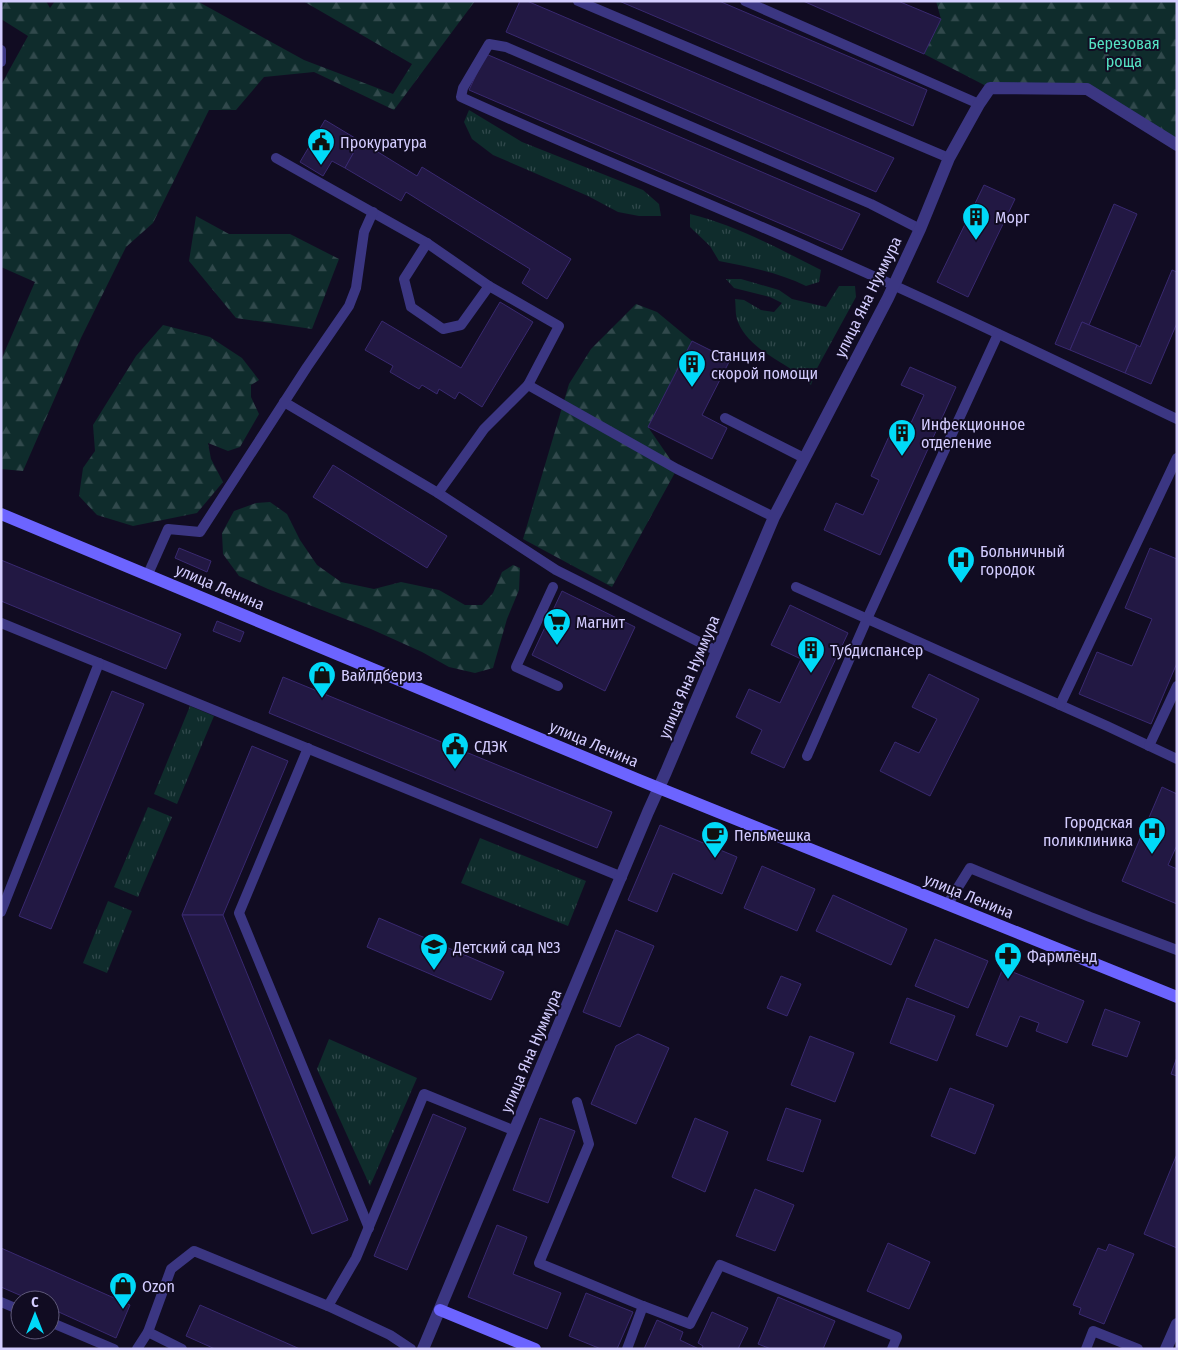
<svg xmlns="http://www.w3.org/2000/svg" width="1178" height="1350" font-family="'Fira Sans Condensed',sans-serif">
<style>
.grass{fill:url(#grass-tufts)}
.forest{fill:url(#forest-firs)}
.building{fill:#221843;stroke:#392970}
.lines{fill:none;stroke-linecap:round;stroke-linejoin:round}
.lane{stroke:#3b3682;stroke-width:10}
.street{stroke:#3b3682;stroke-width:12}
.secondary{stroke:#6c64ff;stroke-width:12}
.labels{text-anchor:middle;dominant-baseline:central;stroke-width:4;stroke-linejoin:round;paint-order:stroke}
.park-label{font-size:16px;fill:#55e3c3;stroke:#110c22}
.poi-label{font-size:16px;fill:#d4cdff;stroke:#110c22;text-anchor:start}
.street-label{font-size:16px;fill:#d4cdff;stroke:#110c22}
</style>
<defs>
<pattern id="grass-tufts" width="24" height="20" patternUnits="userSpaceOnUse" patternTransform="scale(1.25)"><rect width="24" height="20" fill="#0f2c2c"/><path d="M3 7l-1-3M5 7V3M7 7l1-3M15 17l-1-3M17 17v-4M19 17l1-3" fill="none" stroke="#31494c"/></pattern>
<pattern id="forest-firs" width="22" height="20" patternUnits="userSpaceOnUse" patternTransform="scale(1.25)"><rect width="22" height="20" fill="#0f2c2c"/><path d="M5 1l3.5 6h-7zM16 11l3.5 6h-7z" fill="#31494c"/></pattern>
</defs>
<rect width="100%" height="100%" fill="#110c22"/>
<g class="grass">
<path d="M469,110L522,142L643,190L659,204L661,216H639L618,212L588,196L493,155L472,139L464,122Z"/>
<path d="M690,214C736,225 779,249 821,270L819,282L806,286C778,272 749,267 719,261L710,246L690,227Z"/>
<path d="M726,279H741L779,290L792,299L826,307L839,286H855L856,297L815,372L811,385C789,362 751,353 738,322C735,316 736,306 735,299L744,300L761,310L774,312L782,303L770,297L734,288Z"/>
<path d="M190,706L214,716L177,804L154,794Z"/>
<path d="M148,807L172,817L138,897L114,887Z"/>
<path d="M480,838L586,881L568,926L461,883Z"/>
<path d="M108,901L132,911L107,973L83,963Z"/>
<path d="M329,1039L417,1078L370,1186L317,1069Z"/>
</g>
<g class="forest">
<path d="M1,1H46L50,8L55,1H197L304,60L393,94L412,64L303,1H475L394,110L314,72L264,77L236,110H209L153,223L126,247L81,338L23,471L1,469V360L35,282L1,267V85L28,36L1,19Z"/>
<path d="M936,1H1177V145L1087,89L990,88L924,54L941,19Z"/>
<path d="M196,216L229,234H290L339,259L312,329L236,318L189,261Z"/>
<path d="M636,304L657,312L692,341L648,427L677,469L612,587L523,539L569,384L591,349Z"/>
<path d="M163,325L210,337L242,358L259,380L251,385V397L259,414L240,447L228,451L208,443L211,459L223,482L197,513L133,526L97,515L79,496L83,468L95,451L93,425L136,356Z"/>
<path d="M270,502L287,514L300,540L317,565L341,582L374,589L401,582L439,590L465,605H482L493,593L502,572L513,565L520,568L519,590L507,619L493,668L475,673L449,667L422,652L371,629L268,589L239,576L223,554L222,533L234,511L256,503Z"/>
</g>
<g class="building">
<path d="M520,1H527L894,158L876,192L506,32Z"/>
<path d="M619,1H719L927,90L913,126Z"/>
<path d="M803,1H898L941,19L924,54Z"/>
<path d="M486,54L860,214L842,250L469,90Z"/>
<path d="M325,120L360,141L345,168L332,161L323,176L300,162Z"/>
<path d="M360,141L417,176L422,167L571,259L547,299L522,283L530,269L406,192L401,201L345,168Z"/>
<path d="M984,185L1015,199L968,297L937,282Z"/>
<path d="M1114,204L1137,214L1089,325L1082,322L1070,350L1055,344Z"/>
<path d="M1172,270L1177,272V323L1151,384L1125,373L1137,345L1140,347Z"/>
<path d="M500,302L533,322L482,407L459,392L455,399L439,389L437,394L422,385L419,389L390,372L393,366L365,350L382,321L461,368Z"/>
<path d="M1082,322L1137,345L1125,373L1070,350Z"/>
<path d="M692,341L730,360L702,415L727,428L712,459L648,427Z"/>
<path d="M910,367L956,387L880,555L824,530L836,503L863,515L879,480L871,476L891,432L904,438L924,395L901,385Z"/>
<path d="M333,465L447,536L427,568L313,497Z"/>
<path d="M179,548L211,561L207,572L175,558Z"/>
<path d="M1150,548L1177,559V663L1151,724L1079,694L1097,652L1132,666L1152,619L1125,608Z"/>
<path d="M1,560L181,634L166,669L1,601Z"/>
<path d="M562,591L635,627L605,691L532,655Z"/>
<path d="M790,605L848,633L784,768L751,753L762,730L736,717L749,689L780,703L801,659L771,645Z"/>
<path d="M217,621L244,632L240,642L213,631Z"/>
<path d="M929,674L979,699L930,796L880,771L895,742L919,753L937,719L912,707Z"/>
<path d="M283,677L612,812L597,848L269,713Z"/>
<path d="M112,691L144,704L51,929L19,916Z"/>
<path d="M252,746L288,761L223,915H182Z"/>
<path d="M1162,787L1177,794V845L1168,865L1177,869V904L1122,881Z"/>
<path d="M660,825L737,857L722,894L673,873L657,912L628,900Z"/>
<path d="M762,866L815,889L797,931L744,908Z"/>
<path d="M833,895L907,929L891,965L816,931Z"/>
<path d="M182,915H223L348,1220L312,1234Z"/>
<path d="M379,918L504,972L491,1000L367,947Z"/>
<path d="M616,930L654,946L620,1027L583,1012Z"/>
<path d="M935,939L988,961L968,1008L915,986Z"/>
<path d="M1003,968L1084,1001L1067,1043L1036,1031L1039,1023L1020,1016L1007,1047L976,1035Z"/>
<path d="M781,976L801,984L787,1016L767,1008Z"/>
<path d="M907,998L955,1016L937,1061L890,1043Z"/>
<path d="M1105,1009L1140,1022L1127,1057L1092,1045Z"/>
<path d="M638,1034L669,1048L636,1124L591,1104L616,1046Z"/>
<path d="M810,1036L854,1053L835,1102L791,1085Z"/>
<path d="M1177,1057V1076L1171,1074Z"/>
<path d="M950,1088L994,1105L975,1154L931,1136Z"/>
<path d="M786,1108L821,1120L803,1172L767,1160Z"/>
<path d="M433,1114L466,1128L407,1270L374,1256Z"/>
<path d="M540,1118L575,1131L548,1203L513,1190Z"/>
<path d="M695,1118L728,1132L705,1192L672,1177Z"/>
<path d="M1177,1154V1248L1144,1234Z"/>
<path d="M755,1189L794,1205L775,1251L736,1236Z"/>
<path d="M497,1225L527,1237L513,1274L561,1293L547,1329L468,1297Z"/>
<path d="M888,1243L930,1262L909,1309L867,1291Z"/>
<path d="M1109,1244L1134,1254L1104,1324L1079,1314L1081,1308L1073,1305L1098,1248L1106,1251Z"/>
<path d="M1,1248L130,1305L116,1338L50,1308V1300H31L1,1287Z"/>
<path d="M586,1293L633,1312L617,1349H601L569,1336Z"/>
<path d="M778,1297L835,1321L823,1349H771L758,1344Z"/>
<path d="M200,1305L300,1349H215L186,1336Z"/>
<path d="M712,1312L748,1328L738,1349H702L703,1346L698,1343Z"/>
<path d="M657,1320L683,1332L680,1340L699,1349H644Z"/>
</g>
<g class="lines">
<g class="lane">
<path d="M578,1L949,158"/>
<path d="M745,1L979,104"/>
<path d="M1,50V62"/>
<path d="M276,158L427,243L489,286L559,326L528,385"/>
<path d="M920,229L871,204L506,47L489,44L463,88L461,97C579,151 700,199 819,252C940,305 1058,362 1177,419"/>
<path d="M427,243L404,279L411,307L443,329L461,325L489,286"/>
<path d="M284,402L438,493L556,570L717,651"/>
<path d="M725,418L804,458"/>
<path d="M438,493L484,429L528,385L677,469L774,517"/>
<path d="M148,574L168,529L200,532L307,367L349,306L356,288L364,232L373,212"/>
<path d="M553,587L516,667L558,686"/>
<path d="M796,587L1107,726L1177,759"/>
<path d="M1,623L622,877"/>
<path d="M1060,705L1177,458"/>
<path d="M1149,746L1177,686"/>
<path d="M308,748L239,913L369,1228"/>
<path d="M807,756L867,619L998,334"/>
<path d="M947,905L970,868L1090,917L1177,950"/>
<path d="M1,912L99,663"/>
<path d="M577,1102L589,1144L539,1263L643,1306"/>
<path d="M1,1302L20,1310"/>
<path d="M328,1306L356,1258L424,1094L515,1131"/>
<path d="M50,1322L114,1349"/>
<path d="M148,1332L182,1349"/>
<path d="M137,1349L148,1332L171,1269L194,1251L328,1306L390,1335L411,1349"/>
<path d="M627,1349L643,1306L690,1324L720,1265L897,1337L892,1349"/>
<path d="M1086,1349L1093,1331L1138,1349"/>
</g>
<g class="street">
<path d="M423,1349L648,812L666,772L774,517L888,298L920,229L949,158L979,104L990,88L1087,89L1177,145"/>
<path d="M1166,1349L1177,1324"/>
</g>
<g class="secondary">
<path d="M1,514L639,780L1177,997"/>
<path d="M440,1310L535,1349"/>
</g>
</g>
<defs>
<symbol id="civic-pin" viewBox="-11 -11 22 30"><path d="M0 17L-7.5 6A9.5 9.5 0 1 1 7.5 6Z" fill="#00d9f8" stroke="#110c22"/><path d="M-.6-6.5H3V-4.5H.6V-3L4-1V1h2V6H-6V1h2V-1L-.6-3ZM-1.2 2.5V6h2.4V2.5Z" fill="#111"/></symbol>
<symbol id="building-pin" viewBox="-11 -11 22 30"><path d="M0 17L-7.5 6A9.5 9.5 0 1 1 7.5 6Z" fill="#00d9f8" stroke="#110c22"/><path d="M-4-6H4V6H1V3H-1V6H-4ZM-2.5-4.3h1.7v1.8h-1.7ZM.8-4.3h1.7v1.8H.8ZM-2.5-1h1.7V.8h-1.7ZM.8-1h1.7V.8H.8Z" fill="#111"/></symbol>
<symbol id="hospital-pin" viewBox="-11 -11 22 30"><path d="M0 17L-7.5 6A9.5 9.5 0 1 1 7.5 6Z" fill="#00d9f8" stroke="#110c22"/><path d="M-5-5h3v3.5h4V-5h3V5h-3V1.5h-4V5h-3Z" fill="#111"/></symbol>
<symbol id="supermarket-pin" viewBox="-11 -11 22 30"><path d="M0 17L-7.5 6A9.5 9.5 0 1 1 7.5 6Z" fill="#00d9f8" stroke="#110c22"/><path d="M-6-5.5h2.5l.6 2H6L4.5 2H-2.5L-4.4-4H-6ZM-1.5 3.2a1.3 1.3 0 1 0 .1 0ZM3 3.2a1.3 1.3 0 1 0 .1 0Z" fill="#111"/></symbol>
<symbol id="shop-pin" viewBox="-11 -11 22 30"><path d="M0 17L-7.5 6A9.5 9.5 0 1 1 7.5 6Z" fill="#00d9f8" stroke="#110c22"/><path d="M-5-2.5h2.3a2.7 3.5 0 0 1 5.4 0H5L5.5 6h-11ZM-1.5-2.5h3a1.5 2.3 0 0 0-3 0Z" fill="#111"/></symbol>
<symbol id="cafe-pin" viewBox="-11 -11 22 30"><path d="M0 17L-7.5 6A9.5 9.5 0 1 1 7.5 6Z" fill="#00d9f8" stroke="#110c22"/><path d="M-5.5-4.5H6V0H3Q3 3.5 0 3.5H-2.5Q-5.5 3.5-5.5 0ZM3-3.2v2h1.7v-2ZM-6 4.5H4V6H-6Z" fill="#111"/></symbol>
<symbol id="school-pin" viewBox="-11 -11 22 30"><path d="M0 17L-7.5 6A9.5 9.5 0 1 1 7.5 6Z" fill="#00d9f8" stroke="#110c22"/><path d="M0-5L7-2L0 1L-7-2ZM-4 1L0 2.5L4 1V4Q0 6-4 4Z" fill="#111"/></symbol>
<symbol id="pharmacy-pin" viewBox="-11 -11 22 30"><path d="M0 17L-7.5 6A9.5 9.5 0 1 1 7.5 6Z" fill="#00d9f8" stroke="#110c22"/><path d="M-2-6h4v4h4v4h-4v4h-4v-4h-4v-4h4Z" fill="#111"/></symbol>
</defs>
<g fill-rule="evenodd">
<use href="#civic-pin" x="305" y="126" width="32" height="43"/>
<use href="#building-pin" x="960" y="201" width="32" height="43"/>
<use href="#building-pin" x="676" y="348" width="32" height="43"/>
<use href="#building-pin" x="886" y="417" width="32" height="43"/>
<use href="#hospital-pin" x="945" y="544" width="32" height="43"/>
<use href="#supermarket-pin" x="541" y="606" width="32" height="43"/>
<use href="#building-pin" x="795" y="634" width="32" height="43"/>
<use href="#shop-pin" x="306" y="659" width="32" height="43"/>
<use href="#civic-pin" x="439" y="730" width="32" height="43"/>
<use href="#hospital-pin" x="1136" y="815" width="32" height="43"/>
<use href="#cafe-pin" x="699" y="819" width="32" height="43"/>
<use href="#school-pin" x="418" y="931" width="32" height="43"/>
<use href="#pharmacy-pin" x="992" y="940" width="32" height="43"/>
<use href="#shop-pin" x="107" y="1270" width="32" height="43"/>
</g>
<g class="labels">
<g class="park-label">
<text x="1124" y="43">Березовая<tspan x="1124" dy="18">роща</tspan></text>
</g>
<g class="poi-label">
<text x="340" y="142">Прокуратура</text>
<text x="995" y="217">Морг</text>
<text x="711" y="355">Станция<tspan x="711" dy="18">скорой помощи</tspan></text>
<text x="921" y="424">Инфекционное<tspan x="921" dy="18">отделение</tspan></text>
<text x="980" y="551">Больничный<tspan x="980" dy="18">городок</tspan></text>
<text x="576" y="622">Магнит</text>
<text x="830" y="650">Тубдиспансер</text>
<text x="341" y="675">Вайлдбериз</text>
<text x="474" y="746">СДЭК</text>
<text x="1133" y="822" text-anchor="end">Городская<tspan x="1133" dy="18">поликлиника</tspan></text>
<text x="734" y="835">Пельмешка</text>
<text x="453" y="947">Детский сад №3</text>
<text x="1027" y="956">Фармленд</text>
<text x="142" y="1286">Ozon</text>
</g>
<g class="street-label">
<text transform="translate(868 297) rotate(-64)">улица Яна Нуммура</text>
<text transform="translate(220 587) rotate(23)">улица Ленина</text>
<text transform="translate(689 677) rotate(-67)">улица Яна Нуммура</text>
<text transform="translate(594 744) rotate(23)">улица Ленина</text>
<text transform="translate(969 896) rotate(22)">улица Ленина</text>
<text transform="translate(531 1051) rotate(-67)">улица Яна Нуммура</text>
</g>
</g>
<rect width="1178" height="1350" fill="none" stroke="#d4cdff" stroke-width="5"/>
<g transform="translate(35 1315)"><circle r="24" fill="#110c22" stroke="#5f597a"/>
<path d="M0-4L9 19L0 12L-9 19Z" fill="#00d9f8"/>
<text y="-8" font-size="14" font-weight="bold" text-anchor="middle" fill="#d4cdff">С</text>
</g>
</svg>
